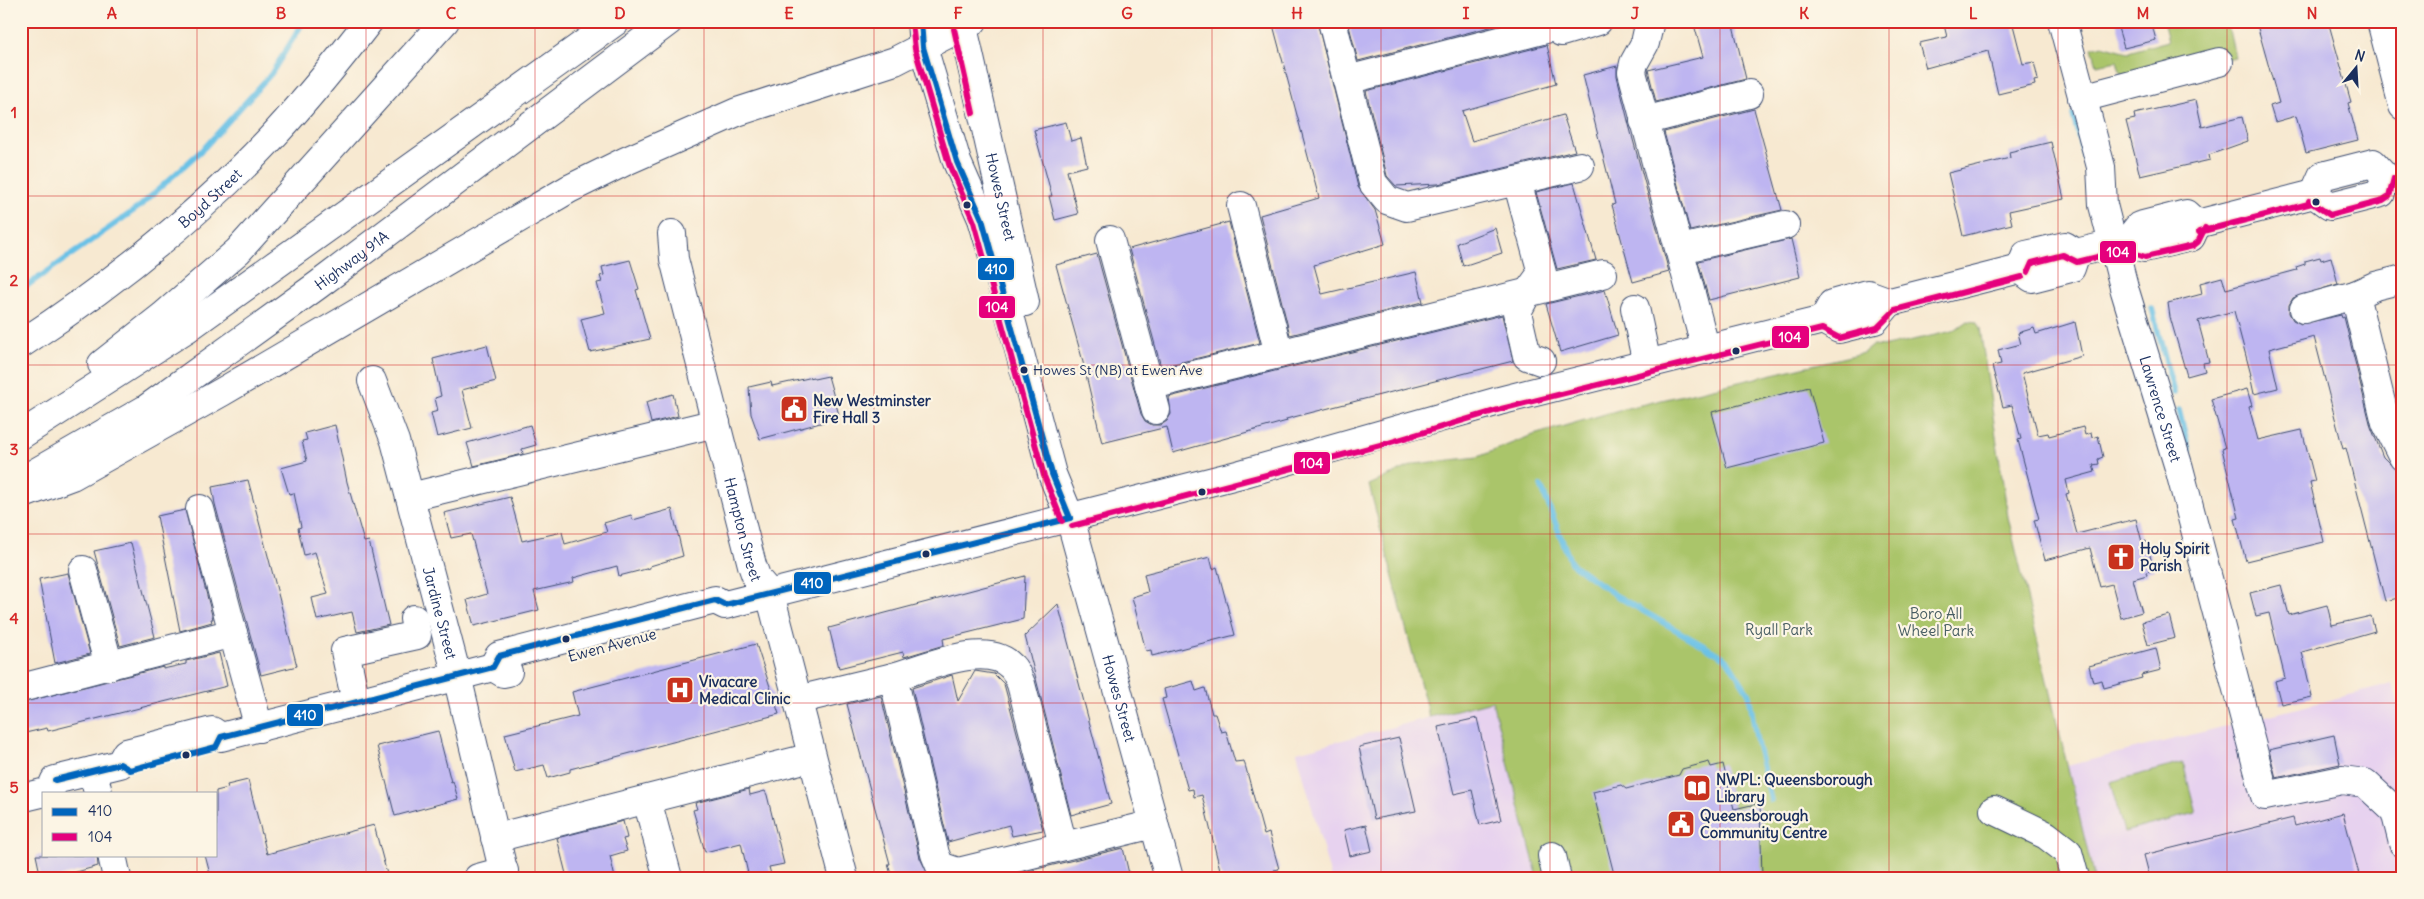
<svg xmlns="http://www.w3.org/2000/svg" width="2424" height="899" font-family="Delius,sans-serif">
<style>
.built{fill:#e7d2ef}
.green{fill:#aac56b;stroke:#627a64}
.lines{fill:none;stroke-linecap:round;stroke-linejoin:round}
.stream{stroke:#69c1e6;stroke-width:5.5}
.building{fill:#beb5f1}
.minor-casing{stroke:#3c4b6f;stroke-width:30}
.major-casing{stroke:#3c4b6f;stroke-width:30}
.highway-casing{stroke:#3c4b6f;stroke-width:30}
.minor{stroke:#fff;stroke-width:28}
.major{stroke:#fff;stroke-width:28}
.highway{stroke:#fff;stroke-width:28}
.bus-1-casing{stroke:#fcf5e5;stroke-width:10}
.bus-2-casing{stroke:#fcf5e5;stroke-width:10}
.bus-1{stroke:#0065bd;stroke-width:6}
.bus-2{stroke:#e5007d;stroke-width:6}
.grid{fill:none;stroke:#d62828;stroke-width:1;stroke-opacity:0.55}
.bus-dot{fill:#1b2f5e;stroke:#fcf5e5;stroke-width:2}
.labels{text-anchor:middle;dominant-baseline:central;stroke-width:4.5;stroke-linejoin:round;paint-order:stroke}
.bus-label{font-size:14px;fill:#1b2f5e;stroke:#fcf5e5;text-anchor:start}
.street-label{font-size:15px;fill:#1b2f5e;stroke:#fcf5e5}
.poi-label{font-size:15px;font-weight:bold;fill:#1b2f5e;stroke:#fcf5e5;text-anchor:start}
.park-label{font-size:15px;fill:#465c62;stroke:#fcf5e5}
.line-badge{stroke:#fcf5e5;stroke-width:2}
.badge-label{font-size:14px;text-anchor:middle;font-weight:bold;fill:#fff}
.neatline{fill:none;stroke:#d62828;stroke-width:2}
.grid-label{font-size:16px;text-anchor:middle;font-weight:bold;fill:#d62828}
</style>
<rect width="100%" height="100%" fill="#fcf5e5"/>
<filter id="ink" filterUnits="userSpaceOnUse"><feTurbulence type="fractalNoise" baseFrequency=".02" numOctaves="2"/><feDisplacementMap in="SourceGraphic" scale="10" xChannelSelector="R" yChannelSelector="G"/><feConvolveMatrix kernelMatrix="1 2 1 2 8 2 1 2 1" color-interpolation-filters="sRGB"/></filter>
<filter id="wash" filterUnits="userSpaceOnUse"><feTurbulence type="fractalNoise" baseFrequency=".0096" numOctaves="4" result="noise"/><feDisplacementMap in="SourceGraphic" scale="20" xChannelSelector="R" yChannelSelector="G"/><feGaussianBlur stdDeviation="1.12" result="paint"/><feColorMatrix in="noise" values="0 0 0 0 0 0 0 0 0 0 0 0 0 0 0 0 0 1.4 0 .05"/><feComposite in="paint" operator="in"/></filter>
<g filter="url(#wash)">
<rect width="100%" height="100%" fill="#f7e9d1"/>
<g class="built">
<path d="M2393,684L2403,721V878H2094L2067,766Z"/>
<path d="M1492,701L1538,878H1331L1297,752Z"/>
</g>
<g class="green">
<path d="M2163,21H2227L2235,57L2122,79L2117,61L2097,65L2092,48L2102,45L2128,52L2168,41Z"/>
<path d="M1967,321L1976,322L1980,328L2008,517L2094,878H1538L1492,701L1429,717L1369,485L1415,464L1478,457L1530,436L1619,410L1863,353L1873,345L1886,346L1953,331Z"/>
<path d="M2183,763L2196,813L2124,832L2110,782Z"/>
</g>
<g class="lines">
<g class="stream">
<path d="M2073,115L2084,158"/>
<path d="M21,290L139,207L205,147L271,74L304,21"/>
<path d="M2152,308L2174,393"/>
<path d="M2179,410L2189,450"/>
<path d="M1541,486L1571,563L1615,595L1727,659L1749,694L1757,743L1771,800"/>
</g>
</g>
<g id="blocks">
<g class="building">
<path d="M1272,21H1317L1358,187L1375,210L1385,244L1314,265L1322,294L1416,272L1423,302L1290,335L1260,215L1319,198Z"/>
<path d="M1365,21H1513L1358,61L1349,26Z"/>
<path d="M1693,21H1732L1746,79L1656,102L1648,70L1703,57Z"/>
<path d="M1943,21H2012L2023,64L2034,62L2038,80L2034,81L2035,85L1998,94L1988,51L1926,68L1919,43L1947,37Z"/>
<path d="M2116,21H2151L2156,40L2124,48Z"/>
<path d="M2256,21H2328L2351,102L2348,103L2358,140L2306,153L2296,116L2275,122L2270,106L2279,103Z"/>
<path d="M1547,45L1556,84L1462,111L1472,141L1563,115L1575,151L1438,184L1396,186L1387,176L1366,91Z"/>
<path d="M1617,66V76L1629,125L1669,272L1633,282L1612,205L1615,204L1583,75Z"/>
<path d="M2196,100L2202,127L2242,117L2248,141L2209,155L2210,160L2140,176L2126,121L2135,119L2134,114Z"/>
<path d="M1754,109L1782,210L1690,231L1664,132Z"/>
<path d="M1066,122L1071,141L1081,138L1087,166L1067,171L1078,214L1055,220L1049,196H1052L1034,130Z"/>
<path d="M2051,142L2064,199L2009,211L2012,224L1963,236L1948,173L2010,158L2009,152Z"/>
<path d="M1574,183L1596,260L1557,269L1536,192Z"/>
<path d="M1229,222L1260,343L1161,367L1129,249Z"/>
<path d="M1495,228L1502,253L1463,266L1457,243Z"/>
<path d="M1791,239L1800,277L1709,300L1698,261Z"/>
<path d="M1097,254L1141,414L1145,421L1152,425H1161L1167,421L1171,414L1169,397L1502,315L1513,361L1286,419L1287,421L1173,453L1167,427L1102,443L1082,358L1056,265Z"/>
<path d="M2320,257L2321,260L2331,257L2338,284L2293,298L2289,305V313L2293,320L2301,324L2341,315L2342,318L2344,317L2371,427L2383,457L2397,471L2403,496V597L2385,601L2346,448L2343,449L2314,337L2269,349L2278,388L2254,394L2250,375H2251L2234,311L2198,321L2209,362L2203,363L2205,371L2187,376L2170,317L2168,303L2202,294L2200,283L2222,277L2226,289L2297,270L2296,267L2305,264V261Z"/>
<path d="M630,260L639,289L636,290L650,339L590,352L581,319L605,313L597,283L602,282L600,276L604,275L602,267Z"/>
<path d="M1605,290L1618,335L1560,352L1546,304Z"/>
<path d="M2075,322L2082,356L2022,373L2038,435L2048,433L2049,436L2083,427L2085,435L2091,433L2092,438L2098,436L2103,457L2098,459L2099,464L2093,465L2095,472L2066,480L2069,493L2066,494L2077,534L2136,519L2142,542L2146,541L2154,570L2146,572L2147,575L2133,579L2142,612L2121,618L2112,584L2100,587L2090,548L2045,560L2034,520L2039,519L2018,440L2021,439L2012,405L2003,407L1992,366L2001,364L1998,350L2021,344L2018,333L2034,328L2036,334Z"/>
<path d="M487,345L496,381L462,390L472,428L437,437L431,413L438,411L435,398L441,396L433,359Z"/>
<path d="M828,376L839,415L824,419V422L760,439L751,414L749,387L771,382L772,386L813,377L814,379Z"/>
<path d="M1809,387L1824,443L1727,468L1712,412Z"/>
<path d="M2247,389L2252,406L2249,407L2258,440L2302,430L2315,481L2310,482L2324,542L2246,561L2235,519L2239,518L2222,449L2225,448L2211,399Z"/>
<path d="M673,394L678,416L651,423L646,402Z"/>
<path d="M335,425L347,482L364,542L369,541L389,625L357,632L352,612L317,620L312,598L328,594L315,552L304,555L298,528L301,527L294,493L289,494L281,468L307,461L302,441L307,440L305,433Z"/>
<path d="M530,425L536,445L522,449L523,454L474,466L467,443Z"/>
<path d="M248,480L297,666L261,675L215,504L212,487Z"/>
<path d="M510,497L522,541L562,532L565,544L607,532L604,523L631,515L633,520L672,509L683,556L650,566V568L619,576L617,566L573,578L574,582L534,591L539,610L474,626L467,600L487,594L471,534L451,538L444,513Z"/>
<path d="M185,510L213,619H211L212,622L180,631L157,516Z"/>
<path d="M131,543L155,637L120,646L94,551Z"/>
<path d="M1210,557L1213,569L1217,567L1235,635L1152,656L1151,650L1146,651L1132,597L1148,592L1144,574Z"/>
<path d="M68,573L90,654L55,663L39,579Z"/>
<path d="M1025,576L1023,619L943,639L944,645L904,657L903,652L839,668L829,628Z"/>
<path d="M2281,585L2289,615L2327,605L2332,625L2371,616L2375,631L2302,652L2312,697L2281,704L2275,681L2285,678L2269,613L2256,616L2250,593Z"/>
<path d="M1058,604L1111,804L1071,815L1025,636Z"/>
<path d="M2169,615L2175,638L2148,645L2142,622Z"/>
<path d="M756,644L779,714L570,769V772L548,778L544,765L515,772L505,734L578,716L572,692Z"/>
<path d="M2156,648L2161,670L2141,675L2142,678L2104,688L2102,680L2093,682L2089,666Z"/>
<path d="M219,653L227,686L48,731L47,728L21,734V703L163,667V669L186,664V661Z"/>
<path d="M975,671L994,674L1004,684L1043,830L1012,836L1009,825L948,842L912,688L952,675L958,701Z"/>
<path d="M1193,681L1196,691L1205,688L1212,714H1215L1221,732L1226,731L1235,762L1244,761L1264,835L1269,833L1279,869L1274,870L1276,878H1222L1202,795L1194,797L1193,789L1188,790L1162,699L1166,698L1164,689Z"/>
<path d="M881,696L920,858L930,878H892L888,864H890L847,704Z"/>
<path d="M1477,718L1501,820L1480,825L1472,790L1454,794L1438,727Z"/>
<path d="M438,731L451,782L453,781L458,799L395,816L377,746Z"/>
<path d="M2334,735L2340,764L2276,778L2269,750Z"/>
<path d="M1399,738L1416,811L1374,819L1359,747Z"/>
<path d="M1709,762L1711,767L1723,764L1734,809L1760,803L1762,878H1615L1593,792L1621,785L1626,789L1679,775L1682,769Z"/>
<path d="M248,780L267,854L374,825L388,878H211L205,855H216V791L228,788L227,785Z"/>
<path d="M749,789L750,795L765,791L767,795L784,864L769,867L772,878H749L741,843L705,852L693,810L697,809L695,803Z"/>
<path d="M2343,813L2360,878H2150L2144,855L2293,818L2295,826Z"/>
<path d="M623,821L627,838L623,839L627,851L610,856L615,878H567L557,838Z"/>
<path d="M1366,825L1372,851L1350,856L1344,830Z"/>
<path d="M1123,848L1130,878H1000Z"/>
<path d="M36,855H97L98,866L55,878H41Z"/>
</g>
</g>
</g>
<g filter="url(#ink)">
<use href="#blocks" fill-opacity="0" stroke="#3c4b6f" stroke-width="1"/>
<g class="lines">
<defs>
<g id="minor">
<path d="M1332,21L1373,183L1387,200L1407,207L1580,166"/>
<path d="M1650,21L1645,43L1634,63L1632,72L1706,350"/>
<path id="s1" d="M2062,21L2101,167L2103,205L2125,291L2179,468L2265,796L2342,780L2365,783L2395,811L2403,843"/>
<path d="M2381,21L2403,106"/>
<path id="s2" d="M963,27L1025,302"/>
<path d="M1561,32L1598,21"/>
<path id="s3" d="M923,47L957,162L982,219L1004,293L1052,474L1070,518L1169,878"/>
<path d="M1347,80L1546,29"/>
<path d="M2082,98L2219,62"/>
<path d="M1644,121L1749,94"/>
<path d="M1517,181L1542,273L1526,295L1517,312L1527,356L1541,361"/>
<path d="M2314,194L2330,206L2381,193L2385,176"/>
<path d="M2314,194L2322,176L2373,163L2385,176"/>
<path d="M1241,206L1279,354"/>
<path d="M2197,224L2314,194"/>
<path id="s4" d="M672,234L674,259L752,565L757,579L770,594L844,878"/>
<path d="M1110,240L1156,410"/>
<path d="M2127,241L2139,226L2186,214L2197,224"/>
<path d="M1681,249L1785,225"/>
<path d="M2020,269L2026,255L2065,246L2076,253L2127,241L2144,248L2191,237L2197,224"/>
<path d="M2020,269L2032,278L2071,268L2076,253"/>
<path d="M2403,279L2375,286L2355,295L2386,423L2403,457"/>
<path d="M1635,308L1647,364"/>
<path d="M2304,309L2355,295"/>
<path d="M1823,320L1839,329L1875,320L1890,302"/>
<path id="s5" d="M372,381L395,441L457,676L505,878"/>
<path d="M1149,386L1603,274"/>
<path d="M410,497L716,423"/>
<path d="M200,509L233,633"/>
<path d="M83,570L109,666"/>
<path d="M493,667L499,656L715,600L725,605L1241,474L1499,401L1823,320L1832,304L1868,294L1890,302L2020,269"/>
<path d="M893,677C923,669 987,639 1012,667C1016,671 1019,679 1021,684L1063,845"/>
<path d="M21,688L233,633L259,728"/>
<path d="M797,700L893,677L935,854L940,866L958,872L1154,824"/>
<path d="M356,702L345,651L417,635L414,619"/>
<path d="M93,771L98,793"/>
<path d="M21,798L50,791L55,780L120,764L126,753L212,731L221,737L493,667L503,673L508,672"/>
<path d="M647,800L668,878"/>
<path d="M1994,810L2046,835L2068,852L2075,878"/>
<path d="M495,838L812,757"/>
<path d="M112,855L117,878"/>
<path d="M1552,856L1557,878"/>
<path d="M478,878L504,871"/>
</g>
<g id="major">
<path d="M921,21L923,47"/>
<path id="s6" d="M21,344C113,284 200,214 275,134C308,98 339,60 369,21"/>
</g>
<g id="highway">
<path d="M102,364L163,316L238,251L445,21"/>
<path d="M21,435L186,329L616,21"/>
<path id="s7" d="M21,481L146,409L318,285L669,21"/>
<path d="M21,495L72,476L222,392L569,189L626,161L737,112L895,61L973,21"/>
</g>
</defs>
<use href="#minor" class="minor-casing"/>
<use href="#major" class="major-casing"/>
<use href="#highway" class="highway-casing"/>
<use href="#minor" class="minor"/>
<use href="#major" class="major"/>
<use href="#highway" class="highway"/>
<defs>
<g id="bus-1">
<path d="M921,21L923,47L957,162L982,219L1052,474L1070,518"/>
<path d="M55,780L120,764L130,770L216,747L221,737L493,667L499,656L715,600L725,605L1070,518"/>
</g>
<g id="bus-2">
<path d="M956,21L954,29L973,113"/>
<path d="M912,22L915,49L949,164L974,222L1044,476L1062,521"/>
<path d="M2309,201L2330,215L2383,201L2389,197L2394,178"/>
<path d="M2199,232L2316,202"/>
<path d="M2028,272L2032,263L2063,255L2077,262L2126,250L2145,257L2193,246L2198,242L2205,228"/>
<path d="M1072,526L1388,443L1501,409L1822,329L1839,338L1877,328L1895,310L2022,277"/>
</g>
</defs>
<use href="#bus-1" class="bus-1-casing"/>
<use href="#bus-2" class="bus-2-casing"/>
<use href="#bus-1" class="bus-1"/>
<use href="#bus-2" class="bus-2"/>
</g>
</g>
<path class="grid" d="M197,21V793M366,21V878M535,21V878M704,21V878M874,21V878M1043,21V878M1212,21V878M1381,21V878M1550,21V878M1720,21V878M1889,21V878M2058,21V878M2227,21V878M21,196H2403M21,365H2403M21,534H2403M21,703H2403M197,855V878"/>
<defs>
<symbol id="civic-square" viewBox="-11 -11 22 22"><rect x="-9" y="-9" width="18" height="18" rx="4" fill="#c8321e" stroke="#fcf5e5"/><path d="M-.6-6.5H3V-4.5H.6V-3L4-1V1h2V6H-6V1h2V-1L-.6-3ZM-1.2 2.5V6h2.4V2.5Z" fill="#fff"/></symbol>
<symbol id="church-square" viewBox="-11 -11 22 22"><rect x="-9" y="-9" width="18" height="18" rx="4" fill="#c8321e" stroke="#fcf5e5"/><path d="M-1.2-6h2.4v3.5h3.3v2.4h-3.3V6h-2.4V-.1h-3.3v-2.4h3.3Z" fill="#fff"/></symbol>
<symbol id="hospital-square" viewBox="-11 -11 22 22"><rect x="-9" y="-9" width="18" height="18" rx="4" fill="#c8321e" stroke="#fcf5e5"/><path d="M-5-5h3v3.5h4V-5h3V5h-3V1.5h-4V5h-3Z" fill="#fff"/></symbol>
<symbol id="library-square" viewBox="-11 -11 22 22"><rect x="-9" y="-9" width="18" height="18" rx="4" fill="#c8321e" stroke="#fcf5e5"/><path d="M-6-4Q-3-5.5-.7-3.5V5Q-3 3-6 4ZM6-4Q3-5.5 .7-3.5V5Q3 3 6 4Z" fill="#fff"/></symbol>
</defs>
<g fill-rule="evenodd">
<use href="#civic-square" x="778" y="393" width="32" height="32"/>
<use href="#church-square" x="2105" y="541" width="32" height="32"/>
<use href="#hospital-square" x="664" y="674" width="32" height="32"/>
<use href="#library-square" x="1681" y="772" width="32" height="32"/>
<use href="#civic-square" x="1665" y="808" width="32" height="32"/>
</g>
<g class="bus-dot">
<circle cx="2316" cy="202" r="4.5"/>
<circle cx="967" cy="205" r="4.5"/>
<circle cx="1736" cy="351" r="4.5"/>
<circle cx="1024" cy="370" r="4.5"/>
<circle cx="1202" cy="492" r="4.5"/>
<circle cx="926" cy="554" r="4.5"/>
<circle cx="566" cy="639" r="4.5"/>
<circle cx="186" cy="755" r="4.5"/>
</g>
<g class="labels">
<g class="bus-label">
<text x="1033" y="370">Howes St (NB) at Ewen Ave</text>
</g>
<g class="street-label">
<text stroke="none"><textPath href="#s6" startOffset="239">Boyd Street</textPath></text>
<text stroke="none"><textPath href="#s2" startOffset="174">Howes Street</textPath></text>
<text stroke="none"><textPath href="#s7" startOffset="398">Highway 91A</textPath></text>
<text stroke="none"><textPath href="#s1" startOffset="401">Lawrence Street</textPath></text>
<text stroke="none"><textPath href="#s4" startOffset="304">Hampton Street</textPath></text>
<text stroke="none"><textPath href="#s5" startOffset="242">Jardine Street</textPath></text>
<text transform="translate(612 645) rotate(-15)">Ewen Avenue</text>
<text stroke="none"><textPath href="#s3" startOffset="681">Howes Street</textPath></text>
</g>
<g class="poi-label">
<text x="813" y="400">New Westminster<tspan x="813" dy="17">Fire Hall 3</tspan></text>
<text x="2140" y="548">Holy Spirit<tspan x="2140" dy="17">Parish</tspan></text>
<text x="699" y="681">Vivacare<tspan x="699" dy="17">Medical Clinic</tspan></text>
<text x="1716" y="779">NWPL: Queensborough<tspan x="1716" dy="17">Library</tspan></text>
<text x="1700" y="815">Queensborough<tspan x="1700" dy="17">Community Centre</tspan></text>
</g>
<g class="park-label">
<text x="1936" y="613">Boro All<tspan x="1936" dy="17">Wheel Park</tspan></text>
<text x="1779" y="629">Ryall Park</text>
</g>
</g>
<g class="line-badge">
<rect x="2099" y="240" width="38" height="24" rx="5" fill="#e5007d"/>
<rect x="977" y="257" width="38" height="24" rx="5" fill="#0065bd"/>
<rect x="978" y="295" width="38" height="24" rx="5" fill="#e5007d"/>
<rect x="1771" y="325" width="39" height="24" rx="5" fill="#e5007d"/>
<rect x="1293" y="451" width="38" height="24" rx="5" fill="#e5007d"/>
<rect x="793" y="571" width="39" height="24" rx="5" fill="#0065bd"/>
<rect x="286" y="703" width="38" height="24" rx="5" fill="#0065bd"/>
</g>
<g class="badge-label">
<text x="2118" y="257">104</text>
<text x="996" y="274">410</text>
<text x="997" y="312">104</text>
<text x="1790" y="342">104</text>
<text x="1312" y="468">104</text>
<text x="812" y="588">410</text>
<text x="305" y="720">410</text>
</g>
<rect width="2424" height="899" fill="none" stroke="#fcf5e5" stroke-width="55"/>
<rect x="42" y="792" width="175" height="65" fill="#fcf5e5" stroke="#a2a6af"/>
<rect x="52" y="808" width="25" height="8" fill="#0065bd" stroke="#a2a6af"/>
<text x="88" y="816" font-size="15" fill="#1b2f5e">410</text>
<rect x="52" y="833" width="25" height="8" fill="#e5007d" stroke="#a2a6af"/>
<text x="88" y="842" font-size="15" fill="#1b2f5e">104</text>
<g transform="translate(2356 68) rotate(18)" stroke="#fcf5e5" stroke-width="4" paint-order="stroke">
<path d="M0-4L9 19L0 12L-9 19Z" fill="#1b2f5e"/>
<text y="-8" font-size="14" font-weight="bold" text-anchor="middle" fill="#1b2f5e">N</text>
</g>
<rect x="28" y="28" width="2368" height="844" class="neatline"/>
<g class="grid-label">
<text x="112" y="19">A</text>
<text x="281" y="19">B</text>
<text x="451" y="19">C</text>
<text x="620" y="19">D</text>
<text x="789" y="19">E</text>
<text x="958" y="19">F</text>
<text x="1127" y="19">G</text>
<text x="1297" y="19">H</text>
<text x="1466" y="19">I</text>
<text x="1635" y="19">J</text>
<text x="1804" y="19">K</text>
<text x="1973" y="19">L</text>
<text x="2143" y="19">M</text>
<text x="2312" y="19">N</text>
<text x="14" y="118">1</text>
<text x="14" y="286">2</text>
<text x="14" y="455">3</text>
<text x="14" y="624">4</text>
<text x="14" y="793">5</text>
</g>
</svg>
